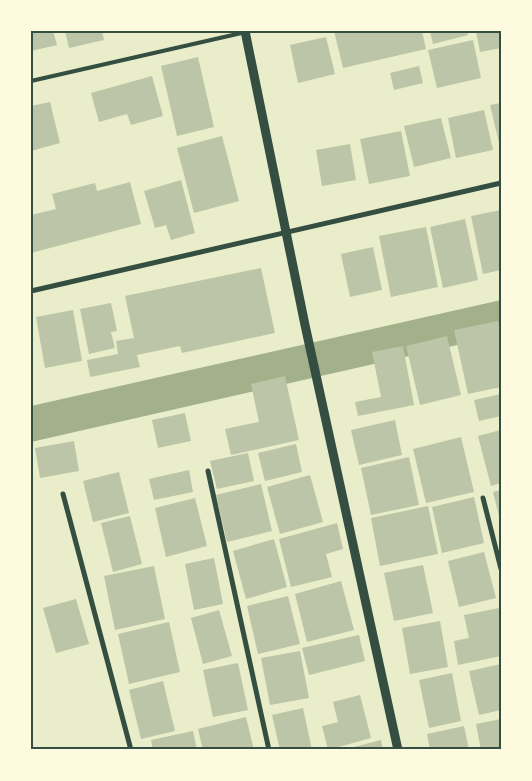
<svg xmlns="http://www.w3.org/2000/svg" width="532" height="781" font-family="Signika,sans-serif">
<style>
.water{fill:#a3b18a}
.building{fill:#bcc5a7}
.lines{fill:none;stroke-linecap:round;stroke-linejoin:round}
.service{stroke:#344e41;stroke-width:4}
.minor{stroke:#344e41;stroke-width:5}
.tertiary{stroke:#344e41;stroke-width:9}
.neatline{fill:none;stroke:#344e41;stroke-width:2}
</style>
<rect width="100%" height="100%" fill="#e9edc9"/>
<path class="water" d="M501,300V335L31,442V406Z"/>
<g class="building">
<path d="M31,31H53L57,45L31,51Z"/>
<path d="M65,31H102L104,40L69,48Z"/>
<path d="M334,31H422L426,49L343,68Z"/>
<path d="M430,31H467L468,35L433,44Z"/>
<path d="M476,31H501V48L480,52Z"/>
<path d="M326,37L335,74L298,83L290,45Z"/>
<path d="M473,40L481,78L437,88L428,50Z"/>
<path d="M198,57L214,127L177,136L161,66Z"/>
<path d="M419,66L423,83L394,90L390,73Z"/>
<path d="M152,76L163,116L131,125L127,114L99,122L91,93Z"/>
<path d="M50,102L60,143L31,151V106Z"/>
<path d="M501,103V147H500L490,105Z"/>
<path d="M484,110L493,150L456,158L448,118Z"/>
<path d="M441,118L451,158L414,167L404,126Z"/>
<path d="M401,131L410,176L369,184L360,139Z"/>
<path d="M222,136L239,201L194,213L177,148Z"/>
<path d="M350,144L356,180L322,186L316,150Z"/>
<path d="M181,180L195,233L171,240L166,225L155,228L144,191Z"/>
<path d="M130,182L141,224L31,253V215L56,209L52,194L95,183L97,191Z"/>
<path d="M501,210V270L483,274L471,216Z"/>
<path d="M465,219L478,280L443,288L430,227Z"/>
<path d="M426,227L438,287L391,297L379,236Z"/>
<path d="M373,247L382,290L350,297L341,254Z"/>
<path d="M261,268L275,333L182,353L180,346L137,355L140,367L90,377L87,360L118,354L116,341L134,338L125,296Z"/>
<path d="M111,303L117,331L111,332L115,348L89,354L80,309Z"/>
<path d="M73,310L82,361L45,368L36,317Z"/>
<path d="M498,321L501,333V387L468,394L454,330Z"/>
<path d="M447,336L461,395L420,405L406,346Z"/>
<path d="M403,346L414,405L358,416L355,402L381,397L372,352Z"/>
<path d="M285,376L299,440L231,455L225,429L259,422L251,384Z"/>
<path d="M501,394V416L479,421L474,400Z"/>
<path d="M185,413L191,441L158,448L152,420Z"/>
<path d="M395,420L402,455L359,465L351,430Z"/>
<path d="M501,430V483L491,486L478,436Z"/>
<path d="M461,437L474,492L426,503L413,449Z"/>
<path d="M74,441L79,471L40,478L35,448Z"/>
<path d="M296,444L302,472L265,481L258,453Z"/>
<path d="M248,453L254,481L217,489L210,461Z"/>
<path d="M409,457L419,505L371,515L361,468Z"/>
<path d="M189,470L193,492L154,500L149,479Z"/>
<path d="M119,472L129,513L93,522L83,481Z"/>
<path d="M310,475L323,522L280,534L267,487Z"/>
<path d="M261,484L272,531L227,542L216,495Z"/>
<path d="M501,490V520H500L493,492Z"/>
<path d="M474,497L484,543L442,553L432,507Z"/>
<path d="M195,498L207,546L166,557L155,508Z"/>
<path d="M428,506L438,554L380,566L371,518Z"/>
<path d="M130,516L142,564L113,572L101,523Z"/>
<path d="M337,523L343,549L326,554L332,577L291,587L279,539Z"/>
<path d="M274,539L287,587L246,599L233,551Z"/>
<path d="M484,552L496,598L459,607L448,561Z"/>
<path d="M214,558L223,604L194,610L185,564Z"/>
<path d="M423,565L433,613L394,621L384,573Z"/>
<path d="M154,566L165,619L115,630L104,576Z"/>
<path d="M341,581L354,630L307,642L295,594Z"/>
<path d="M288,596L300,644L258,654L247,606Z"/>
<path d="M76,599L89,644L56,653L43,608Z"/>
<path d="M499,608L501,616V656L458,665L454,641L469,638L464,615Z"/>
<path d="M219,610L232,656L203,664L191,618Z"/>
<path d="M440,621L448,667L410,674L402,628Z"/>
<path d="M169,622L180,672L129,684L118,634Z"/>
<path d="M359,635L365,661L309,675L302,648Z"/>
<path d="M300,651L309,698L270,705L261,658Z"/>
<path d="M238,663L248,710L213,717L203,670Z"/>
<path d="M501,664V710L479,715L469,671Z"/>
<path d="M452,673L461,721L429,728L419,680Z"/>
<path d="M163,681L175,731L141,739L129,690Z"/>
<path d="M360,695L371,738L328,750L322,726L338,722L333,702Z"/>
<path d="M303,708L312,750H280L272,715Z"/>
<path d="M246,717L254,750H203L198,729Z"/>
<path d="M501,719V750H481L476,724Z"/>
<path d="M464,726L469,750H430L427,734Z"/>
<path d="M193,731L197,750H153L151,740Z"/>
<path d="M381,740L383,750H346V749Z"/>
</g>
<g class="lines">
<path class="service" d="M31,81L246,32"/>
<g class="minor">
<path d="M31,291L501,183"/>
<path d="M208,471L269,750"/>
<path d="M63,494L131,750"/>
<path d="M483,498L501,569"/>
</g>
<path class="tertiary" d="M245,31L305,325L398,750"/>
</g>
<rect width="532" height="781" fill="none" stroke="#fefae0" stroke-width="65"/>
<rect x="32" y="32" width="468" height="716" class="neatline"/>
</svg>
